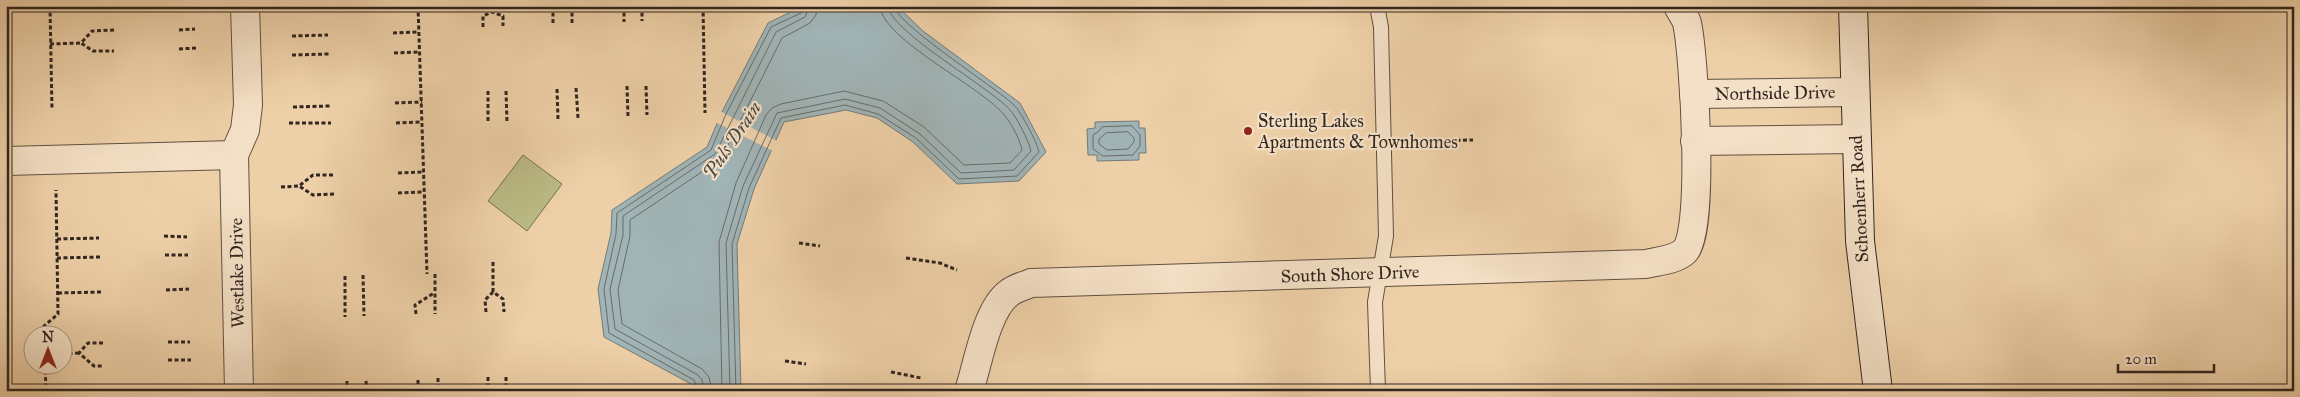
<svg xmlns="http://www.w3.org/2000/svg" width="2300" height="397" font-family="'IM FELL Great Primer',serif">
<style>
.green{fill:#bbba85;stroke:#767052}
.water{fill:#a0b3b5;stroke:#737b79}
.pier{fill:#eed0a8}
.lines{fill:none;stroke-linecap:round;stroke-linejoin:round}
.shore{stroke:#686c6a;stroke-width:1}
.lane-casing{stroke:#605041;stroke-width:16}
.street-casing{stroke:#605041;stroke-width:30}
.secondary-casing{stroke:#30261f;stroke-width:30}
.path{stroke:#30261f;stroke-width:3;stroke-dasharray:4 2.5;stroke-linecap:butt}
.lane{stroke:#f4e0c6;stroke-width:14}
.street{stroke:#f4e0c6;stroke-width:28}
.secondary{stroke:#f4e0c6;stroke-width:28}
.poi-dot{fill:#8f2418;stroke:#f4e0c6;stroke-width:2}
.labels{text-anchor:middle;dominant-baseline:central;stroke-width:4.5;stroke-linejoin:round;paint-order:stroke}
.street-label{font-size:18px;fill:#30261f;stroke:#f4e0c6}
.poi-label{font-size:18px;fill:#30261f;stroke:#f4e0c6;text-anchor:start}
.water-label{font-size:19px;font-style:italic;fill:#4c4944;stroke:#f4e0c6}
</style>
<rect width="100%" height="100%" fill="#eed0a8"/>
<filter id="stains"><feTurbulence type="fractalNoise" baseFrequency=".004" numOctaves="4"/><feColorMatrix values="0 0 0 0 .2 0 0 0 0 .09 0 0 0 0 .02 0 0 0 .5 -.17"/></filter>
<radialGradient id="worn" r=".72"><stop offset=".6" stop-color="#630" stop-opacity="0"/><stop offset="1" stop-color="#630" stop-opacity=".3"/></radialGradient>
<path class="green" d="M523,155L562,184L527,231L488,201Z"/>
<g class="water">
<path d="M803,6H897L923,31L1020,103L1046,152L1019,181L957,184L913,142L877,118L846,110L784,122L754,189L737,244L741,391H694L691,384L604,337L598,289L611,233L612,210L707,147L722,112L768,23Z"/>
<path d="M1139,121V128H1145L1146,153H1139V160L1097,161V155H1088L1087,129L1095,128V122Z"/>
</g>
<path class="pier" d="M720,111L777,141L773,151L715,122Z"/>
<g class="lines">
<g class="shore">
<path d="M1132,126L1140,135V146L1133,155L1103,156L1093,149V135L1098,132L1102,127Z"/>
<path d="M1128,132L1134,138V142L1128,149L1107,150L1099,144V139L1106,133Z"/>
<path d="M698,391L694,380L609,333L604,289L616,234L617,213L711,150L726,114L771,27L801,13L803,6"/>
<path d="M704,391L702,380L698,375L615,329L610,289L623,235V216L715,154L776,32L805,17L810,6"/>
<path d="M712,391L709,377L702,369L622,324L618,290L630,236V220L721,159L782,38L810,23L816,15L817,6"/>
<path d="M722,391L719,242L736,183L766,115L772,108L781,104L844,91L883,101L924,127L964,165L1010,163L1022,150C1020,140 1012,124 1005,116C983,87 882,40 880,6"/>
<path d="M730,391L726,243L743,186L777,113L845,99L880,108L920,134L961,173L1014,170L1031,151C1029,142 1017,117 1010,110C990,87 889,31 888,6"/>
<path d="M736,391L732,244L749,188L781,118L845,105L878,114L916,138L959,179L1017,176L1039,152C1037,142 1021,112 1014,105C995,87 896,24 894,6"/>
</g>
<defs>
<path id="lane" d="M1377,6L1381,27L1386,236L1375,302L1378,391"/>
<g id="street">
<path d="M1694,94L1855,92"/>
<path d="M1695,141L1856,139"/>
<path d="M6,161L234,155"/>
<path d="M239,391L234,155L245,130L248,105L245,6"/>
<path d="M969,391C978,364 986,310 1009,293C1015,288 1024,286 1031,283L1646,264C1658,261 1676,260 1685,251C1705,232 1694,54 1687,23C1685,17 1681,12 1678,6"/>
</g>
<path id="secondary" d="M1853,6L1860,241L1878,391"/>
</defs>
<use href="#lane" class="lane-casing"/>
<use href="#street" class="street-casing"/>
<use href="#secondary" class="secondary-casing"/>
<g class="path">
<path d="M50,6L52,110"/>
<path d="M418,6L427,274"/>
<path d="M553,6V24"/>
<path d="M572,6V23"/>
<path d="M624,6V22"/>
<path d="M642,6V21"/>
<path d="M703,6L705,113"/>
<path d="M483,27V16L492,12L503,16V26"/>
<path d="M114,30L92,31L81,43L93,51H114"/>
<path d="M179,30L195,29"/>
<path d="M393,33L419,32"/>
<path d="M292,36L328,35"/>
<path d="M50,44L81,43"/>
<path d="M179,49L196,48"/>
<path d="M394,53L420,52"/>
<path d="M292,55L329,54"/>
<path d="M627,86L628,116"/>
<path d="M646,86L647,115"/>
<path d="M576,88L578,118"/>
<path d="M557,89L558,119"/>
<path d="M488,91V123"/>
<path d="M506,91L507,122"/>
<path d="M395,103L422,102"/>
<path d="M293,107L330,106"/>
<path d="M289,123H331"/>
<path d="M396,123L422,122"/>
<path d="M1424,141L1473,140"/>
<path d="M1278,146L1340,144"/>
<path d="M398,173L424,172"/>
<path d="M333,175H313L299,186L313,195L334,194"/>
<path d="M281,187L299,186"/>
<path d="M398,193L424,192"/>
<path d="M164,236L187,237"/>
<path d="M57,239L99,238"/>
<path d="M799,243L820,246"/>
<path d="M165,255H188"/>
<path d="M57,258L100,257"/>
<path d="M906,258L940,263L957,270"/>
<path d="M493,262V292"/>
<path d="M435,274V314"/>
<path d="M363,275L364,316"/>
<path d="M345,276V317"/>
<path d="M166,290L189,289"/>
<path d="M58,293L101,292"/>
<path d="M486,312L485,300L493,292L503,299L504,312"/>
<path d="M416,314L415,305L434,293"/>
<path d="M44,334V326L58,314L56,190"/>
<path d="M168,342H190"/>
<path d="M103,343H88L79,353L94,366H104"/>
<path d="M62,354L79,353"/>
<path d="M168,360H191"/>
<path d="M785,361L806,364"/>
<path d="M45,364L46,391"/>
<path d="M891,372L921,378"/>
<path d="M488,377V391"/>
<path d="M506,377V391"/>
<path d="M438,378V391"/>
<path d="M418,380V391"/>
<path d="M347,381V391"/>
<path d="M366,381L367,391"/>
</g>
<use href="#lane" class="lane"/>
<use href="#street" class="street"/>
<use href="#secondary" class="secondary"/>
</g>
<circle class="poi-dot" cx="1248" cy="131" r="5"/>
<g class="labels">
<g class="street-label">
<text transform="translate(1775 93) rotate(-1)">Northside Drive</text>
<text transform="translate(1859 199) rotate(-93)">Schoenherr Road</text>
<text transform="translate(237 273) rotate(-91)">Westlake Drive</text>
<text transform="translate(1350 274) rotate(-2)">South Shore Drive</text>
</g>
<g class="poi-label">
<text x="1258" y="121">Sterling Lakes<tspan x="1258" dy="21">Apartments &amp; Townhomes</tspan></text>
</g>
<g class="water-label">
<text transform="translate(732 140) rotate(-56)">Puls Drain</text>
</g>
</g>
<rect width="2300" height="397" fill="none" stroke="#eed0a8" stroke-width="25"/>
<rect x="8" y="8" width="2285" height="382" fill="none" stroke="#30261f" stroke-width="2.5"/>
<rect x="12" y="12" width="2275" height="372" fill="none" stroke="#30261f"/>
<g transform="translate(48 350)"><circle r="24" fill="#f4e0c6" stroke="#a69683"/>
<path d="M0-4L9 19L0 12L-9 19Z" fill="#8f2418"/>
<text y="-8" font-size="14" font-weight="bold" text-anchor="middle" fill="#30261f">N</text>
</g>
<path d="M2118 364v8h96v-8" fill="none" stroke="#30261f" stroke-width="2.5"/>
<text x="2125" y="364" font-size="15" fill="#30261f" stroke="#f4e0c6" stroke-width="4" paint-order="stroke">20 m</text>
<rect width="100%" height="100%" filter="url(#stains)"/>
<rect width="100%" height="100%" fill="url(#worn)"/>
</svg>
